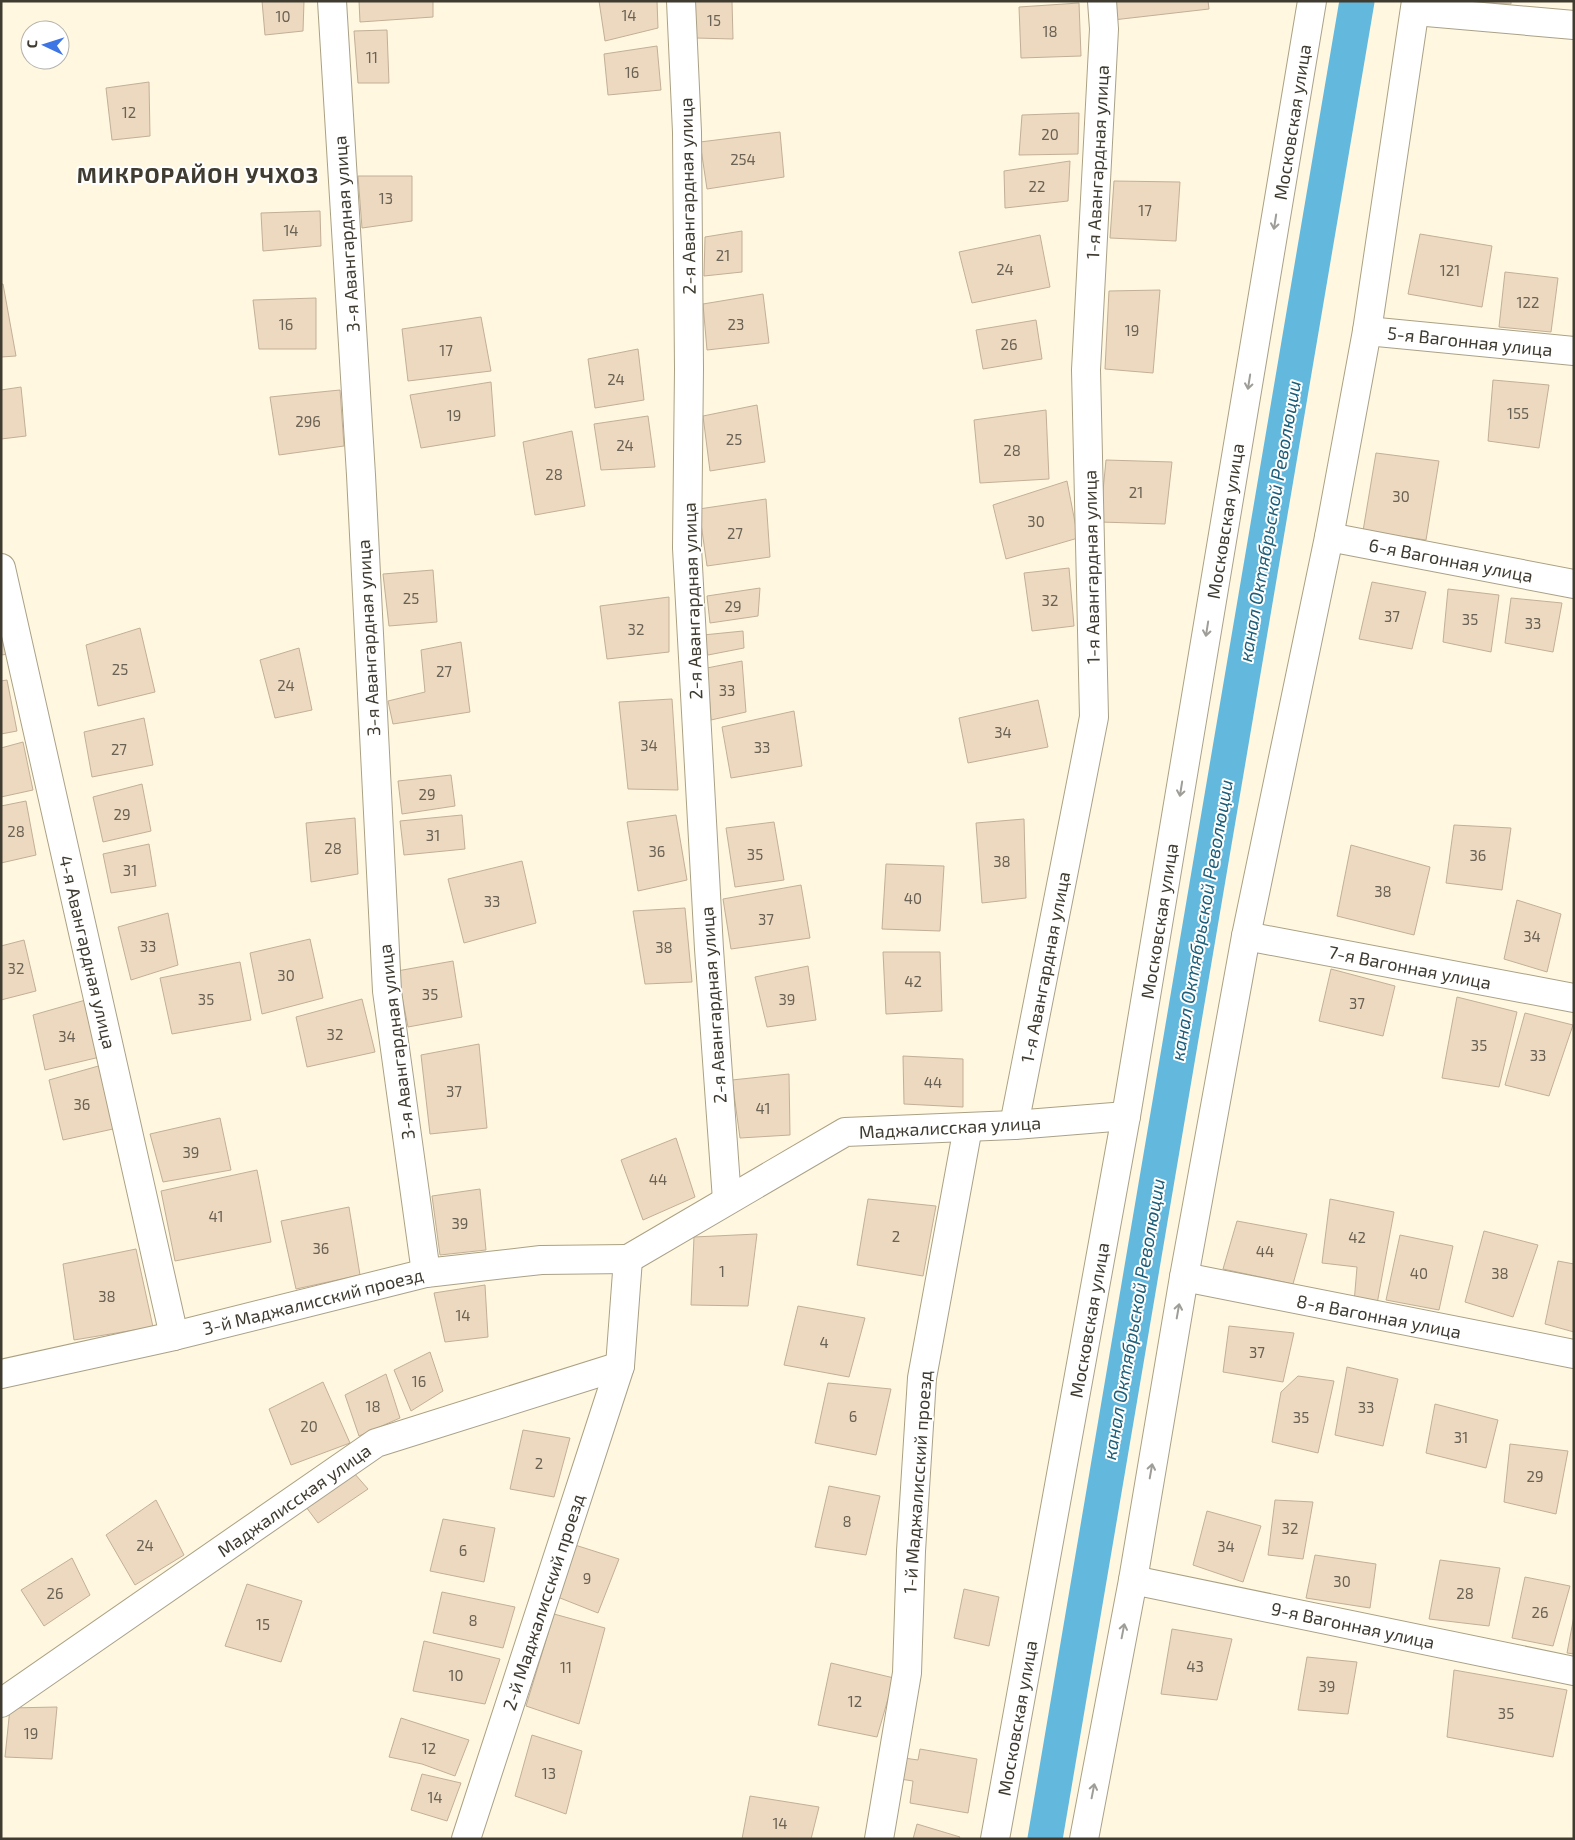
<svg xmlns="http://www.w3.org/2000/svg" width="1575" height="1840" font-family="'Exo 2',sans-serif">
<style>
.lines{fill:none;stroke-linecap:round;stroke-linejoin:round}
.canal{stroke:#63b8de;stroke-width:35}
.building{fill:#edd9c0;stroke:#c3af97}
.minor-casing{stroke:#aaa185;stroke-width:30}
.secondary-casing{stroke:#aaa185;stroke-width:30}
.minor{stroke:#fff;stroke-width:28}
.secondary{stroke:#fff;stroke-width:28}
.oneway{stroke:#9f9d98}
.labels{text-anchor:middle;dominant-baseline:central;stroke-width:4;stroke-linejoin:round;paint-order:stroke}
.number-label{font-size:15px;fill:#6a6254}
.street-label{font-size:18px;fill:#3f3b30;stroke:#fff}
.water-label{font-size:19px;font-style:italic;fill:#1c5e79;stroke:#fff}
.district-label{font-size:22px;font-weight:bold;letter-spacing:1px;fill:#3f3b30;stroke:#fff}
</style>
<rect width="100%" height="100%" fill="#fff7df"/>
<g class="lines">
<path class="canal" d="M1045,1839L1357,1"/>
</g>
<g class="building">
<path d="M262,1H304L303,31L265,35Z"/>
<path d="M359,1H433V17L360,22Z"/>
<path d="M599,1H657L658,28L605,41Z"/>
<path d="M694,1H732L733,39L696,38Z"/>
<path d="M1112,1H1208L1209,9L1113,20Z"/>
<path d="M1453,1H1511V4Z"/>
<path d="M1079,3L1081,56L1021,58L1019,7Z"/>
<path d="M387,30L389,83H358L354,31Z"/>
<path d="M657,46L661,90L608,95L604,54Z"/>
<path d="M149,82L150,136L112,140L106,88Z"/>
<path d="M1079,113L1078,154L1019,155L1022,115Z"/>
<path d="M780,132L784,177L707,189L700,142Z"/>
<path d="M1070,161L1068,201L1005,208L1004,171Z"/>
<path d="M358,176H412V221L362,228Z"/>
<path d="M1114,181L1180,182L1176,241L1110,238Z"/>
<path d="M320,211L321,246L263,251L261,213Z"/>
<path d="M742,231V272L704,276L705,237Z"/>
<path d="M1420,234L1492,246L1482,307L1408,294Z"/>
<path d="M1040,235L1050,287L972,303L959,252Z"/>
<path d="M1505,272L1558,278L1551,332L1499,327Z"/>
<path d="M1,284H3L16,356L1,357Z"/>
<path d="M1160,290L1153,373L1105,369L1109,291Z"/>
<path d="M763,294L769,343L707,350L703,304Z"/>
<path d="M316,298V349H259L253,300Z"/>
<path d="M481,317L491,371L408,381L402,329Z"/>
<path d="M1036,320L1042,359L983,369L976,330Z"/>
<path d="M638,349L644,400L595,408L588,359Z"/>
<path d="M1493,380L1549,385L1539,448L1488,441Z"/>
<path d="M491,382L495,436L421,448L410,395Z"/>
<path d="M21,387L26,436L1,439V390Z"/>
<path d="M340,390L344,446L279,455L270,397Z"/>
<path d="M757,405L765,462L710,471L703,416Z"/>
<path d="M1046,410L1049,479L980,483L974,420Z"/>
<path d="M648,416L655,467L601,470L594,424Z"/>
<path d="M572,431L585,506L535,515L523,442Z"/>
<path d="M1376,453L1439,461L1426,540L1363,531Z"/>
<path d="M1106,460L1172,462L1165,524L1100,522Z"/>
<path d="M1067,481L1078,538L1006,559L993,505Z"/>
<path d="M766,499L770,557L707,566L699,509Z"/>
<path d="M1069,568L1074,626L1032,631L1024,573Z"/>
<path d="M433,570L437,622L389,626L383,574Z"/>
<path d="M1372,582L1426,592L1412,649L1359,639Z"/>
<path d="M760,588L758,616L710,623L707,596Z"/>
<path d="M1448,589L1499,595L1491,652L1443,642Z"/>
<path d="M669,597V652L607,659L600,606Z"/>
<path d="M1511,598L1562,603L1553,652L1505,643Z"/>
<path d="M1,605L9,654L1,655Z"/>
<path d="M140,628L155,692L98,706L86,645Z"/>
<path d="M743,631L744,648L708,655L703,635Z"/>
<path d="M461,642L470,712L393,724L388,701L425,692L421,650Z"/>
<path d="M299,648L312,710L275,718L260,660Z"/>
<path d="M742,661L746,712L711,720L707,668Z"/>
<path d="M7,680L17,731L1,734V681Z"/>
<path d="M672,699L678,790L628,789L619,702Z"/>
<path d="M1038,700L1048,747L968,763L959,718Z"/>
<path d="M794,711L802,766L731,778L722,727Z"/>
<path d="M144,718L153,765L92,777L84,732Z"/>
<path d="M23,742L33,790L1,797V748Z"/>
<path d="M451,775L455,806L402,814L398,781Z"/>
<path d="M142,784L151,831L103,842L93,797Z"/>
<path d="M26,801L36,855L1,863V806Z"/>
<path d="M462,815L465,849L404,855L400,821Z"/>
<path d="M676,815L687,880L638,891L627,822Z"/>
<path d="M355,818L358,874L311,882L306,823Z"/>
<path d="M1024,819L1026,898L982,903L976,823Z"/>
<path d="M774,822L784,880L735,887L726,828Z"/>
<path d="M1454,825L1511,828L1502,890L1446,883Z"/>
<path d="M149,844L156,886L111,893L103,854Z"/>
<path d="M1351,845L1430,867L1414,935L1337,916Z"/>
<path d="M522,861L536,923L464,943L448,879Z"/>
<path d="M886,864L944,866L940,931L882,929Z"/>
<path d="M801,885L810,938L731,949L723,899Z"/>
<path d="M1517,900L1561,914L1547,972L1504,959Z"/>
<path d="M685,908L692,982L645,984L633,911Z"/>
<path d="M168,913L178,965L131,980L118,927Z"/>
<path d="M310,939L323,998L262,1014L250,953Z"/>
<path d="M24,940L36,991L1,1000V946Z"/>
<path d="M883,952H940L942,1011L886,1014Z"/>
<path d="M453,961L462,1017L408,1027L397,971Z"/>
<path d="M240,962L251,1020L172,1034L160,978Z"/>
<path d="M808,966L816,1020L767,1027L755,977Z"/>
<path d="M1331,969L1395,986L1383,1036L1319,1021Z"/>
<path d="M1457,997L1517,1012L1499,1087L1442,1078Z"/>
<path d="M89,999L100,1057L45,1070L33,1015Z"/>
<path d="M362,999L375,1052L307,1067L296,1017Z"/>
<path d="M1525,1013L1573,1025L1549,1096L1505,1085Z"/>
<path d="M479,1044L487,1128L430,1134L421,1055Z"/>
<path d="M903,1056L963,1059V1107L904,1104Z"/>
<path d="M102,1065L113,1129L63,1140L49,1080Z"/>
<path d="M789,1074L790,1135L740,1138L732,1080Z"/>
<path d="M220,1118L231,1170L163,1182L150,1134Z"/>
<path d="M676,1138L695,1197L643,1220L621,1160Z"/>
<path d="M257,1170L271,1242L175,1261L161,1191Z"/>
<path d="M480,1189L486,1250L440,1255L432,1196Z"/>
<path d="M868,1199L936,1206L923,1276L857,1265Z"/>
<path d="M1330,1199L1394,1212L1377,1304L1354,1303L1357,1267L1322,1263Z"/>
<path d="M349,1207L360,1275L296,1289L281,1221Z"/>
<path d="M1237,1221L1307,1234L1293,1284L1223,1269Z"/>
<path d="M1484,1231L1538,1245L1513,1317L1465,1302Z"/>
<path d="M757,1234L748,1306L691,1305L694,1237Z"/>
<path d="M1400,1235L1453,1246L1439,1310L1386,1300Z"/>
<path d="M136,1249L153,1327L74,1340L63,1264Z"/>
<path d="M1558,1261L1574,1264V1332L1545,1324Z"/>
<path d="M485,1285L488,1337L445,1342L434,1293Z"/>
<path d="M798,1306L865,1318L849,1377L784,1365Z"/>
<path d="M1229,1326L1294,1333L1283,1382L1223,1372Z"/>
<path d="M430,1352L443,1391L411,1411L394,1370Z"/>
<path d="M1347,1367L1398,1379L1383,1446L1335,1435Z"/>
<path d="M386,1374L400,1418L359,1436L345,1395Z"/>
<path d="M1298,1376L1334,1381L1318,1453L1272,1442L1281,1392Z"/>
<path d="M323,1382L350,1443L291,1465L269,1409Z"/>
<path d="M828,1383L891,1389L876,1455L815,1443Z"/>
<path d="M1435,1404L1498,1420L1486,1468L1426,1453Z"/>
<path d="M523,1430L570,1438L554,1497L510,1489Z"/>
<path d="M1510,1444L1568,1451L1556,1514L1504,1502Z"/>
<path d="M354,1473L368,1489L318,1523L306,1507Z"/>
<path d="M829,1486L880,1496L866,1555L815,1547Z"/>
<path d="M156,1500L184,1555L135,1585L106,1535Z"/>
<path d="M1275,1500L1313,1502L1303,1559L1268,1555Z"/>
<path d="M1207,1511L1261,1526L1243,1582L1193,1565Z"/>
<path d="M443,1519L495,1528L484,1582L430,1571Z"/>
<path d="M575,1545L619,1559L598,1613L555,1596Z"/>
<path d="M1315,1555L1376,1564L1370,1608L1306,1598Z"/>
<path d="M72,1558L90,1595L44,1626L21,1590Z"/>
<path d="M1440,1560L1500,1568L1489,1626L1429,1619Z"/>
<path d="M1525,1577L1570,1586L1553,1646L1512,1638Z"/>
<path d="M247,1584L302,1601L281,1662L225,1646Z"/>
<path d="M964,1589L999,1597L989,1646L954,1638Z"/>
<path d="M442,1592L515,1607L503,1648L433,1633Z"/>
<path d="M554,1614L605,1628L579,1724L526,1706Z"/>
<path d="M1574,1616V1654L1567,1653Z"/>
<path d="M1172,1629L1232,1639L1217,1700L1161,1694Z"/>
<path d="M424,1641L500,1659L485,1704L413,1691Z"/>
<path d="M1307,1657L1357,1662L1348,1714L1298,1710Z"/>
<path d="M831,1663L894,1678L877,1737L818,1725Z"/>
<path d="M1454,1670L1567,1690L1553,1757L1447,1737Z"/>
<path d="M57,1707L52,1759L5,1757L10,1708Z"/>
<path d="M401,1718L469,1740L455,1776L422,1764L389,1757Z"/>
<path d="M532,1735L582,1751L566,1814L515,1796Z"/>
<path d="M920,1749L977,1759L968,1813L910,1803L913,1781L900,1779L904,1758L918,1760Z"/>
<path d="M422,1774L461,1783L447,1821L411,1810Z"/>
<path d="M750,1796L819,1807L811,1839H742Z"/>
<path d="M917,1824L960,1837L959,1839H913Z"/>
</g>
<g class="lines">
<defs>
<g id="minor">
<path d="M332,1L361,475L387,991L426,1273"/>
<path d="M681,1L687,132L689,369L687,548L709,949L727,1200"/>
<path d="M1415,11L1574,25"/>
<path d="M1367,331L1574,351"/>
<path d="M1329,537L1574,584"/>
<path d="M1,568L174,1336"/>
<path d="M1246,936L1574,998"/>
<path d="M1014,1125L1094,717L1086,370L1104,29L1102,1"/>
<path d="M628,1259L845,1132L1014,1125L1126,1116"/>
<path d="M1184,1277L1574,1354"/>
<path d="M1,1374L174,1336L426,1273L541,1260L628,1259"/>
<path d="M1133,1580L1574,1671"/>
<path d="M1,1703L376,1443L620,1366"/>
<path d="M466,1839L620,1366L628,1259"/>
<path d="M879,1839L907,1673L911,1551L922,1378L968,1127"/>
</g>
<g id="secondary">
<path d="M995,1839L1126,1116L1312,1"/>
<path d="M1084,1839L1133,1580L1184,1277L1246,936L1329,537L1367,331L1416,1"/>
</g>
</defs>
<use href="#minor" class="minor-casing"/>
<use href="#secondary" class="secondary-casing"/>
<use href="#minor" class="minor"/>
<use href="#secondary" class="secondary"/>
</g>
<defs><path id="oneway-shaft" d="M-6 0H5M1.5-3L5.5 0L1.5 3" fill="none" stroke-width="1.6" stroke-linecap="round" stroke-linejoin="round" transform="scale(1.25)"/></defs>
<g class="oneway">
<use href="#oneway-shaft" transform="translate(1275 222) rotate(99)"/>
<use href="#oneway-shaft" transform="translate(1249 382) rotate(99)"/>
<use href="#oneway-shaft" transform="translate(1207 629) rotate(99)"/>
<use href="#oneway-shaft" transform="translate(1181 789) rotate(99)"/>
<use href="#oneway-shaft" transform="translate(1178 1311) rotate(-80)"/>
<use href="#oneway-shaft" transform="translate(1151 1471) rotate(-80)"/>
<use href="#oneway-shaft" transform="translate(1123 1631) rotate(-79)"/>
<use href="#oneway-shaft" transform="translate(1093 1791) rotate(-79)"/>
</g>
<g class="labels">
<g class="number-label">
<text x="629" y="15">14</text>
<text x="283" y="16">10</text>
<text x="714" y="20">15</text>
<text x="1050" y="31">18</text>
<text x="372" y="57">11</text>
<text x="632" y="72">16</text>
<text x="129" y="112">12</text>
<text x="1050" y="134">20</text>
<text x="743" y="159">254</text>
<text x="1037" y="186">22</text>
<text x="386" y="198">13</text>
<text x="1145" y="210">17</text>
<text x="291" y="230">14</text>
<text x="723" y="255">21</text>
<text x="1005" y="269">24</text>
<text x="1450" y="270">121</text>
<text x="1528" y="302">122</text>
<text x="286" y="324">16</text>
<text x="736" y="324">23</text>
<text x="1132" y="330">19</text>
<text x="1009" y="344">26</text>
<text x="446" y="350">17</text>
<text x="616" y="379">24</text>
<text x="1518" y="413">155</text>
<text x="454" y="415">19</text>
<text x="308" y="421">296</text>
<text x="734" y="439">25</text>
<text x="625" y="445">24</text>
<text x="1012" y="450">28</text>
<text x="554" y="474">28</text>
<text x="1136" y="492">21</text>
<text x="1401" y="496">30</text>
<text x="1036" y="521">30</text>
<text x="735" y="533">27</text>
<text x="411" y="598">25</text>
<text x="1050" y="600">32</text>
<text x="733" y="606">29</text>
<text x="1392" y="616">37</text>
<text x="1470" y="619">35</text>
<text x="1533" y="623">33</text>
<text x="636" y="629">32</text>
<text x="120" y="669">25</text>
<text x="444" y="671">27</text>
<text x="286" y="685">24</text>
<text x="727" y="690">33</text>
<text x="1003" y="732">34</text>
<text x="649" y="745">34</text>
<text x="762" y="747">33</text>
<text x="119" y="749">27</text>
<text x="427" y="794">29</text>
<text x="122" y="814">29</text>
<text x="16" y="831">28</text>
<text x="433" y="835">31</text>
<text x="333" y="848">28</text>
<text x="657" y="851">36</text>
<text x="755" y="854">35</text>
<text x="1478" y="855">36</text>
<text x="1002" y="861">38</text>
<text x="130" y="870">31</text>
<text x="1383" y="891">38</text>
<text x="913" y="898">40</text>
<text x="492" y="901">33</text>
<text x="766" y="919">37</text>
<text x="1532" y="936">34</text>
<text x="148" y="946">33</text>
<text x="664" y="947">38</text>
<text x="16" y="968">32</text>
<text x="286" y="975">30</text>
<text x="913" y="981">42</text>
<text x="430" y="994">35</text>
<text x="206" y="999">35</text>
<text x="787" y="999">39</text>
<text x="1357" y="1003">37</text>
<text x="335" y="1034">32</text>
<text x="67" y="1036">34</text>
<text x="1479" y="1045">35</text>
<text x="1538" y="1055">33</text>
<text x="933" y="1082">44</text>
<text x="454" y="1091">37</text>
<text x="82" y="1104">36</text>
<text x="763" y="1108">41</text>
<text x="191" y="1152">39</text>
<text x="658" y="1179">44</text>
<text x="216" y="1216">41</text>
<text x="460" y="1223">39</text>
<text x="896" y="1236">2</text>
<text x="1357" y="1237">42</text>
<text x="321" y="1248">36</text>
<text x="1265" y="1251">44</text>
<text x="722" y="1271">1</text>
<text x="1419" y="1273">40</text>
<text x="1500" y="1273">38</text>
<text x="107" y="1296">38</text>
<text x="463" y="1315">14</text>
<text x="824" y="1342">4</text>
<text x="1257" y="1352">37</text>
<text x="419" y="1381">16</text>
<text x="373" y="1406">18</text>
<text x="1366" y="1407">33</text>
<text x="853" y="1416">6</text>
<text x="1301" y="1417">35</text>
<text x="309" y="1426">20</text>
<text x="1461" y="1437">31</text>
<text x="539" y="1463">2</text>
<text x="1535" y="1476">29</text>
<text x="847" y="1521">8</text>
<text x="1290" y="1528">32</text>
<text x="145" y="1545">24</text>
<text x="1226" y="1546">34</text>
<text x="463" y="1550">6</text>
<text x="587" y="1578">9</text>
<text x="1342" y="1581">30</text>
<text x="55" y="1593">26</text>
<text x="1465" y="1593">28</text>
<text x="1540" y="1612">26</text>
<text x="473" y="1620">8</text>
<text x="263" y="1624">15</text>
<text x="1195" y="1666">43</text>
<text x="566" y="1667">11</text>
<text x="456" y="1675">10</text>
<text x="1327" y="1686">39</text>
<text x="855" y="1701">12</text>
<text x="1506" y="1713">35</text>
<text x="31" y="1733">19</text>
<text x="429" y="1748">12</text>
<text x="549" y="1773">13</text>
<text x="435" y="1797">14</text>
<text x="780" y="1823">14</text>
</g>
<g class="street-label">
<text transform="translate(1292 122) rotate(-81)">Московская улица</text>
<text transform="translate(1097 162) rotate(-87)">1-я Авангардная улица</text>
<text transform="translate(687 196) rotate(-91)">2-я Авангардная улица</text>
<text transform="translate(346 234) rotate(-94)">3-я Авангардная улица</text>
<text transform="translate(1470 341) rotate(6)">5-я Вагонная улица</text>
<text transform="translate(1225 521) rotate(-81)">Московская улица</text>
<text transform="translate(1451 560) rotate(11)">6-я Вагонная улица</text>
<text transform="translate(1091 567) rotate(-91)">1-я Авангардная улица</text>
<text transform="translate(692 601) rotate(-92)">2-я Авангардная улица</text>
<text transform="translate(368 638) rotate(-93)">3-я Авангардная улица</text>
<text transform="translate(1159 921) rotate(-81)">Московская улица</text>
<text transform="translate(88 952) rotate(77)">4-я Авангардная улица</text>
<text transform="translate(1045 967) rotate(-79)">1-я Авангардная улица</text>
<text transform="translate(1410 967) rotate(11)">7-я Вагонная улица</text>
<text transform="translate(713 1005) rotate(-94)">2-я Авангардная улица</text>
<text transform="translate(396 1042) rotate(-97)">3-я Авангардная улица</text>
<text transform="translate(950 1127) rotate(-3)">Маджалисская улица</text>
<text transform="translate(313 1301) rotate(-14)">3-й Маджалисский проезд</text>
<text transform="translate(1379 1316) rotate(11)">8-я Вагонная улица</text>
<text transform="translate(1089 1320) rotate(-80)">Московская улица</text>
<text transform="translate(917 1482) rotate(-86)">1-й Маджалисский проезд</text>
<text transform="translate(294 1500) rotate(-35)">Маджалисская улица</text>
<text transform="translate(543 1602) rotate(-72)">2-й Маджалисский проезд</text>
<text transform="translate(1353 1625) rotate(12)">9-я Вагонная улица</text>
<text transform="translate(1017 1718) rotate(-80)">Московская улица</text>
</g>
<g class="water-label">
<text transform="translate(1269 521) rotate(-80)">канал Октябрьской Революции</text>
<text transform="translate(1201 920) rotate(-80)">канал Октябрьской Революции</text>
<text transform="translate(1133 1319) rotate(-80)">канал Октябрьской Революции</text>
</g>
<g class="district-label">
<text x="198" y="174">МИКРОРАЙОН УЧХОЗ</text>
</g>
</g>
<rect width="1575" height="1840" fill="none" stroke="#3f3b30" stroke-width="5"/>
<g transform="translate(45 45) rotate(274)"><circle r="24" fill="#ffffff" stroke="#b2b1ac"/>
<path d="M0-4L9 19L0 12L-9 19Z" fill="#3d75e5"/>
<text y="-8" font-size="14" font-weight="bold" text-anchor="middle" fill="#3f3b30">С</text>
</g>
</svg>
